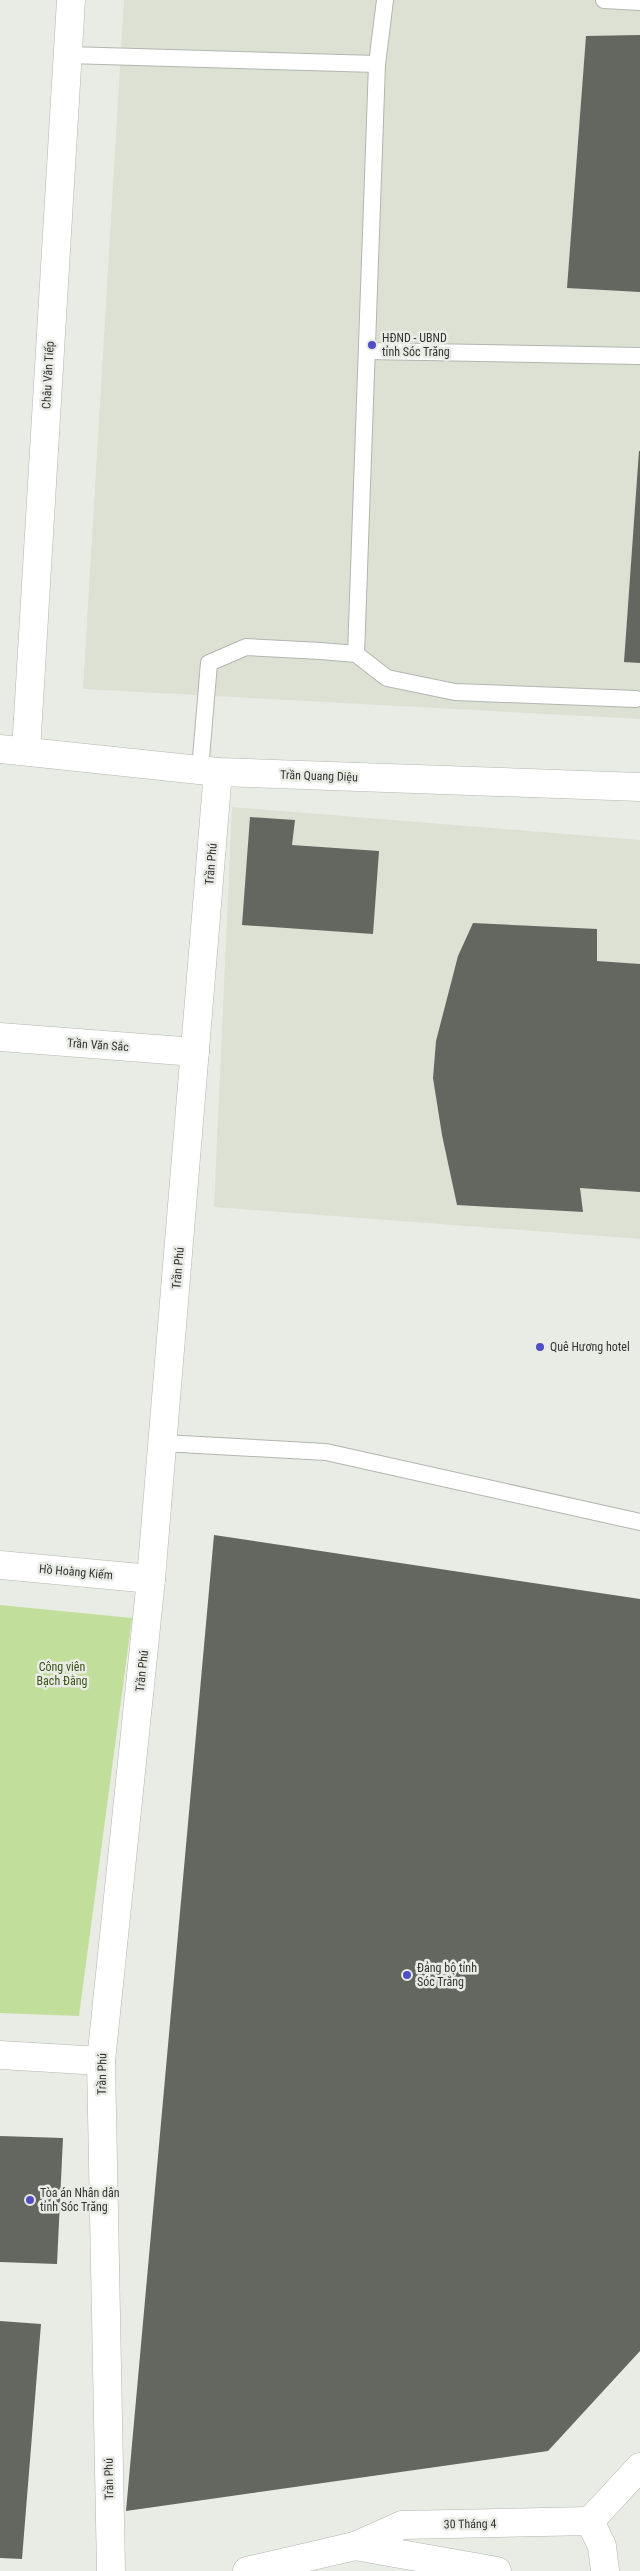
<svg xmlns="http://www.w3.org/2000/svg" width="640" height="2571" font-family="'Roboto Condensed',sans-serif">
<style>
.built{fill:#dce1d4}
.green{fill:#c1de9a}
.building{fill:#646760}
.lines{fill:none;stroke-linecap:round;stroke-linejoin:round}
.service-casing{stroke:#b2b6af;stroke-width:18}
.minor-casing{stroke:#b2b6af;stroke-width:29}
.tertiary-casing{stroke:#b2b6af;stroke-width:29}
.service{stroke:#fff;stroke-width:16}
.minor{stroke:#fff;stroke-width:28}
.tertiary{stroke:#fff;stroke-width:28}
.poi-dot{fill:#4e4fc5;stroke:#e9ece5;stroke-width:2}
.labels{text-anchor:middle;dominant-baseline:central;stroke-width:5;stroke-linejoin:round;paint-order:stroke}
.poi-label{font-size:12px;fill:#343533;stroke:#e9ece5;text-anchor:start}
.street-label{font-size:12px;fill:#343533;stroke:#e9ece5}
.park-label{font-size:12px;fill:#3c5217;stroke:#e9ece5}
</style>
<rect width="100%" height="100%" fill="#e9ece5"/>
<g class="built">
<path d="M124,0H640V719L83,689Z"/>
<path d="M232,807L640,840V1239L214,1207Z"/>
</g>
<path class="green" d="M0,1605L132,1618L79,2016L0,2013Z"/>
<g class="building">
<path d="M640,35V292L567,288L586,36Z"/>
<path d="M639,451H640V663L624,662Z"/>
<path d="M250,817L295,820L292,845L379,851L373,934L242,925Z"/>
<path d="M473,923L597,929V961L640,964V1192L580,1188L583,1212L457,1205L442,1135L433,1078L436,1041L458,956Z"/>
<path d="M214,1535L640,1599V2351L548,2451L126,2511Z"/>
<path d="M0,2136L63,2138L57,2264L0,2262Z"/>
<path d="M0,2321L41,2324L22,2559L0,2558Z"/>
</g>
<g class="lines">
<defs>
<g id="service">
<path d="M604,0L640,2"/>
<path d="M68,55L377,64"/>
<path d="M367,351L640,356"/>
<path d="M356,654L377,64L385,0"/>
<path d="M200,770L209,663L246,647L321,651L356,654L387,678L455,692L636,699"/>
<path d="M163,1443L326,1452L640,1522"/>
</g>
<g id="minor">
<path d="M0,749L218,772L640,787"/>
<path d="M26,751L71,0"/>
<path d="M0,1037L195,1052"/>
<path d="M0,1565L151,1579"/>
<path d="M0,2055L101,2061"/>
<path d="M111,2571L101,2061L151,1579L218,772"/>
</g>
<g id="tertiary">
<path d="M590,2521L640,2467"/>
<path d="M355,2546L497,2571"/>
<path d="M247,2571L355,2546L402,2525L590,2521L602,2546L605,2571"/>
</g>
</defs>
<use href="#service" class="service-casing"/>
<use href="#minor" class="minor-casing"/>
<use href="#tertiary" class="tertiary-casing"/>
<use href="#service" class="service"/>
<use href="#minor" class="minor"/>
<use href="#tertiary" class="tertiary"/>
</g>
<g class="poi-dot">
<circle cx="372" cy="345" r="5"/>
<circle cx="540" cy="1347" r="5"/>
<circle cx="407" cy="1975" r="5"/>
<circle cx="30" cy="2200" r="5"/>
</g>
<g class="labels">
<g class="poi-label">
<text x="382" y="338">HĐND - UBND<tspan x="382" dy="14">tỉnh Sóc Trăng</tspan></text>
<text x="550" y="1347">Quê Hương hotel</text>
<text x="417" y="1968">Đảng bộ tỉnh<tspan x="417" dy="14">Sóc Trăng</tspan></text>
<text x="40" y="2193">Tòa án Nhân dân<tspan x="40" dy="14">tỉnh Sóc Trăng</tspan></text>
</g>
<g class="street-label">
<text transform="translate(48 375) rotate(-87)">Châu Văn Tiếp</text>
<text transform="translate(319 776) rotate(2)">Trần Quang Diệu</text>
<text transform="translate(211 864) rotate(-85)">Trần Phú</text>
<text transform="translate(98 1045) rotate(4)">Trần Văn Sắc</text>
<text transform="translate(178 1268) rotate(-85)">Trần Phú</text>
<text transform="translate(76 1572) rotate(5)">Hồ Hoàng Kiếm</text>
<text transform="translate(142 1671) rotate(-84)">Trần Phú</text>
<text transform="translate(102 2074) rotate(-89)">Trần Phú</text>
<text transform="translate(109 2479) rotate(-91)">Trần Phú</text>
<text transform="translate(470 2524) rotate(-1)">30 Tháng 4</text>
</g>
<g class="park-label">
<text x="62" y="1667">Công viên<tspan x="62" dy="14">Bạch Đằng</tspan></text>
</g>
</g>
</svg>
